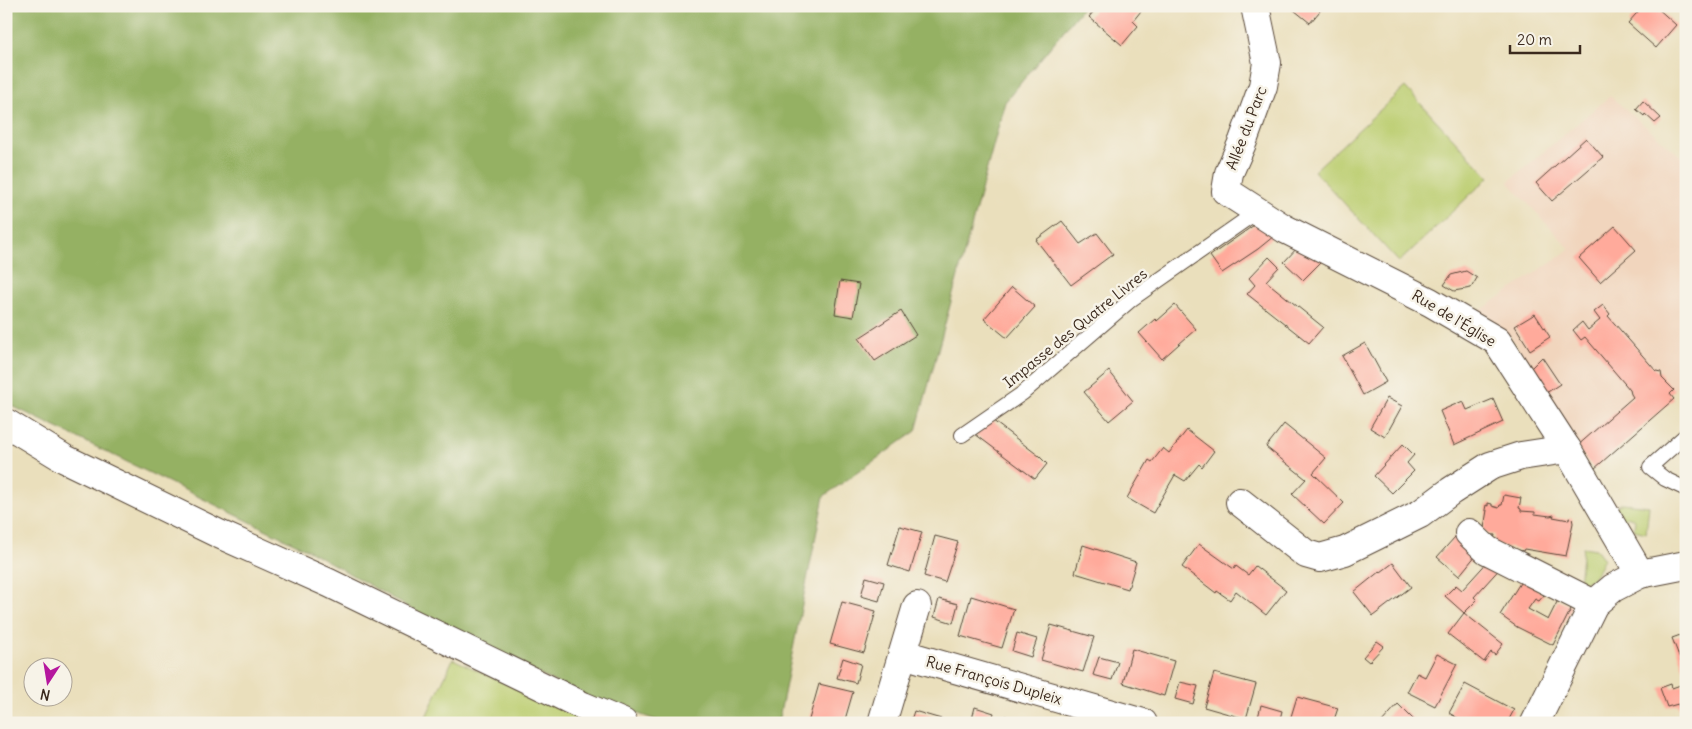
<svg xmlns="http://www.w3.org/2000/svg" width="1692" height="729" font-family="Delius,sans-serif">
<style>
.built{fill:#f1d5bd}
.green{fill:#bcce71;stroke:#7c7c48}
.forest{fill:#95b163;stroke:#686e40}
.building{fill:#ffaa9b}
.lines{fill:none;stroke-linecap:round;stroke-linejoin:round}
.lane-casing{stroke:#554536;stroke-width:16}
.street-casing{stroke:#554536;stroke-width:30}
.lane{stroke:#fff;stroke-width:14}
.street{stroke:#fff;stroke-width:28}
.labels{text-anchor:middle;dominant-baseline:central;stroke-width:5;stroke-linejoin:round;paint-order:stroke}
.street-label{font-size:15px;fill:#3b2a1e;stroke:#f7f3e8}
</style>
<rect width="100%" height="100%" fill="#f7f3e8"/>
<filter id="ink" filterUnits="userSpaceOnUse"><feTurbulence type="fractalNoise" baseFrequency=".02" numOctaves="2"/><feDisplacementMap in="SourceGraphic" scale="10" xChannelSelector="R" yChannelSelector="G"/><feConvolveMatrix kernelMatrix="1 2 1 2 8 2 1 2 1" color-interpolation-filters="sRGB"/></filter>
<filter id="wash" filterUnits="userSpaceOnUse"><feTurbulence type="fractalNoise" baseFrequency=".0096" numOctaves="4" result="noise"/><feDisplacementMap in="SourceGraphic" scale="20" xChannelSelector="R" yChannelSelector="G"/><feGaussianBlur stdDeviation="1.12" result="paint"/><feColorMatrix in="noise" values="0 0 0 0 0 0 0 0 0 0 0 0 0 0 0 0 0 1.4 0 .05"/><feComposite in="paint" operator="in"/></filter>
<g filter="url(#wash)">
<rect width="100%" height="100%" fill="#eadfbc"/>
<path class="built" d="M1610,96L1686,161V378L1670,394L1674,399L1594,469L1511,337L1474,315L1570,249L1508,182Z"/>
<g class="green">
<path d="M1405,87L1489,177L1399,262L1314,171Z"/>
<path d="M1622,503L1649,506L1646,533L1634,530L1635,519L1627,516L1622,524L1611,510Z"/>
<path d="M1583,547L1596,549L1604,559C1598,570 1594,583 1579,583Z"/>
<path d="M453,659L579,718L590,723H423Z"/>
</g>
<path class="forest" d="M6,6H1084L1005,102L916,431L824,496L778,723H665L585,696L460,637L310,551L6,403Z"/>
<g id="blocks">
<g class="building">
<path d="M1098,6H1145L1133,21L1138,26L1122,45L1089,17Z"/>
<path d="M1289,6H1324L1310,23Z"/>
<path d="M1643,6H1655L1676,25L1656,48L1628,23Z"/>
<path d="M1643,101L1661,118L1655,123L1645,114L1644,116L1636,109Z"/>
<path d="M1586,138L1603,157L1552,201L1536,183Z"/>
<path d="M1062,221L1080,244L1097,233L1113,254L1071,285L1036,240Z"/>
<path d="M1257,223L1274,236L1258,249L1222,273L1210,256Z"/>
<path d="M1615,226L1636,250L1600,282L1579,258Z"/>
<path d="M1299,246L1324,259L1303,280L1284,262Z"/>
<path d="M1269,257L1279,267L1266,281L1323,327L1309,343L1247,294L1255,285L1249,278Z"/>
<path d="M1466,271L1477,278L1471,288L1454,291L1444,285L1451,275Z"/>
<path d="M840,281L859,284L853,317L835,314Z"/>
<path d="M1012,287L1035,307L1007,338L984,319Z"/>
<path d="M1175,305L1196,329L1162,359L1139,333L1155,319L1157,321Z"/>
<path d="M1603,305L1610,314L1608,316L1656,371L1661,372L1662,378L1674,390L1670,394L1674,399L1594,469L1576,447L1633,397L1631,394L1630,390L1585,337L1581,340L1573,330L1582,322L1588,330L1600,320L1594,312Z"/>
<path d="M901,311L916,335L875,361L859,338Z"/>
<path d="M1535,314L1550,337L1530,350L1515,326Z"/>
<path d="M1365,343L1386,382L1363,395L1342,356Z"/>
<path d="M1542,357L1560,384L1546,393L1530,369Z"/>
<path d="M1109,371L1133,401L1109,421L1084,392Z"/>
<path d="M1387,398L1402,406L1385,437L1370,428Z"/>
<path d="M1493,399L1503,422L1454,445L1440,411L1463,401L1467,410Z"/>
<path d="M992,420L1039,456L1047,464L1035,479L975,434Z"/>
<path d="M1284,424L1326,458L1313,473L1344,503L1324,524L1292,494L1306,479L1266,447Z"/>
<path d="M1187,430L1214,451L1202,467L1199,464L1185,481L1175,475L1153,513L1127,498L1149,460L1152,462L1163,448L1169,453Z"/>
<path d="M1403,444L1414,455L1407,463L1414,471L1392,493L1374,476Z"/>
<path d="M1504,495L1521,498L1519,508L1521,509V511L1535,512V514L1550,516L1554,515L1553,517L1569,520V517L1572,518L1573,523L1566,556L1524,549L1523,551L1493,544L1495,535L1488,534L1481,527L1484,528L1487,510H1485L1486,505L1488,506V503L1492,504V506L1499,508L1500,505H1502Z"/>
<path d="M900,526L922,532L910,572L888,565Z"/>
<path d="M935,536L958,542L945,582L924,576Z"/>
<path d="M1455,537L1476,555L1459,576L1437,557Z"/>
<path d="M1199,544L1234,569L1236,566L1248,575L1255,566L1286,590L1266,615L1236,591L1230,600L1217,591L1216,593L1182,567Z"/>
<path d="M1083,545L1136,562L1128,589L1075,573Z"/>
<path d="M1491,558L1504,564L1474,597L1477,600L1464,613L1445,596L1456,585L1462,590Z"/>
<path d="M1393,563L1411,587L1373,616L1354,592L1380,571L1381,572Z"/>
<path d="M1525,575L1539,591L1544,595L1539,601L1535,599L1528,609L1548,620L1558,600L1572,607L1553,645L1517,627L1500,615Z"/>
<path d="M866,577L884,582L879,601L861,596Z"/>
<path d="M971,596L1014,609L1002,648L960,636Z"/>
<path d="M939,599L958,604L953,623L934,617Z"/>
<path d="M842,602L876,611L864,653L830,644Z"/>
<path d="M1464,613L1503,644L1495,655L1491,652L1484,662L1448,634Z"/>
<path d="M1051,625L1094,637L1083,672L1041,660Z"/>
<path d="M1017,633L1037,639L1031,657L1012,651Z"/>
<path d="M1686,633V674L1672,638Z"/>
<path d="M1377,641L1384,646L1369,662L1363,657Z"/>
<path d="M1132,649L1174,661L1164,696L1123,683Z"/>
<path d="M1437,654L1457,664L1435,706L1407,692L1417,673L1425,677Z"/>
<path d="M1099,657L1118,662L1112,680L1093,675Z"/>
<path d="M843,658L861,664L856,683L837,678Z"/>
<path d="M1214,673L1256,684L1246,719L1204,707Z"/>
<path d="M1180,682L1198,686L1193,704L1175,699Z"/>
<path d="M1686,683V723H1685L1678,704L1667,707L1660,688L1671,684L1672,688Z"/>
<path d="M819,684L853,692L844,723H808Z"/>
<path d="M1465,684L1514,710L1507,723H1466L1449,713Z"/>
<path d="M1297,697L1338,708L1333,723H1289Z"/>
<path d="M1398,704L1417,723H1381Z"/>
<path d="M1261,705L1282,711L1279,723L1257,722Z"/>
<path d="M975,707L994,713L991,723H971Z"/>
<path d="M914,711L948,721L947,723H910Z"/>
<path d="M1005,716L1028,722V723H1003Z"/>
</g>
</g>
</g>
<g filter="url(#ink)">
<use href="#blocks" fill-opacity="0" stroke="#554536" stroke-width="1"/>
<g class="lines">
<defs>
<g id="lane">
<path d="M962,435L1023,393L1132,299L1258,211"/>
<path d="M1686,435L1650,467L1665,479L1686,489"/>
</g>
<g id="street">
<path d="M1255,6L1267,63L1263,86L1243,141L1229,173L1226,191L1285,229L1430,302L1497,341L1567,449L1640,574"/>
<path d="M6,423L65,459L96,474L219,534L329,583L583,706L623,723"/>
<path d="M1240,502L1306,554L1320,558L1345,551L1420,514L1451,491L1490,466L1521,456L1567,449"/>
<path d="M1469,533L1487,550L1594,604"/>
<path d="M903,654L1143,723"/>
<path d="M882,723L917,606"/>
<path d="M1535,723L1594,604L1613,588L1640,574L1686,565"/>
</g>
</defs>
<use href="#lane" class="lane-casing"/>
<use href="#street" class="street-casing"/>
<use href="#lane" class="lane"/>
<use href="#street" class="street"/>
</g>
</g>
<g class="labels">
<g class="street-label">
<text transform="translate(1246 128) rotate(-69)">Allée du Parc</text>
<text transform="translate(1454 318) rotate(31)">Rue de l'Église</text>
<text transform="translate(1075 328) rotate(-39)">Impasse des Quatre Livres</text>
<text transform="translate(994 680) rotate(16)">Rue François Dupleix</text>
</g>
</g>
<rect width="1692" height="729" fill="none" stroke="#f7f3e8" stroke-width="25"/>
<g transform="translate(48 682) rotate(192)"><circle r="24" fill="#f7f3e8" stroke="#aca397"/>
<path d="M0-4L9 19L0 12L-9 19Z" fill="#b5179e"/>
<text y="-8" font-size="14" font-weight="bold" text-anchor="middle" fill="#3b2a1e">N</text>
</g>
<path d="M1510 45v8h70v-8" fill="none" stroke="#3b2a1e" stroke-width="2.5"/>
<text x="1517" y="45" font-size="15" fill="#3b2a1e" stroke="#f7f3e8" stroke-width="4" paint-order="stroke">20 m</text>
</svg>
